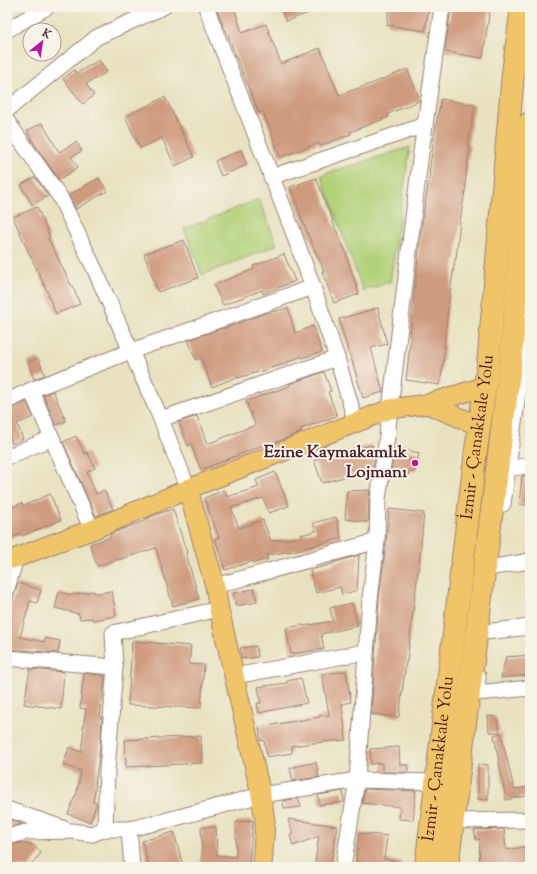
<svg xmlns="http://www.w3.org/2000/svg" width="537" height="874" font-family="'Sorts Mill Goudy',serif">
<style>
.green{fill:#b2d27a;stroke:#7e7852}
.building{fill:#cf9b7f}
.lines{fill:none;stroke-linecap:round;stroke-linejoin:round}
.minor-casing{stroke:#998076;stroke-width:17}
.major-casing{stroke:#998076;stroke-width:21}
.highway-casing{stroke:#998076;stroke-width:24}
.minor{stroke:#fff;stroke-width:15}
.major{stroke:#f0c469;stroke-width:19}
.highway{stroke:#f0c469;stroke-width:22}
.poi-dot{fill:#b5179e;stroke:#f7f3e8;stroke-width:1.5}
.labels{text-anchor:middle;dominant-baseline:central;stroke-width:4;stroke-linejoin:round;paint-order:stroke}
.street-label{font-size:17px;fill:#4a1f2b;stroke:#f7f3e8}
.poi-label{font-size:17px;font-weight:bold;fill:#4a1f2b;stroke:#f7f3e8;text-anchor:end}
</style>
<rect width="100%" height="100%" fill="#f7f3e8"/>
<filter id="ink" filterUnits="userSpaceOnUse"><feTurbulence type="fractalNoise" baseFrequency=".025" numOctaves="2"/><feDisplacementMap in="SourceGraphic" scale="8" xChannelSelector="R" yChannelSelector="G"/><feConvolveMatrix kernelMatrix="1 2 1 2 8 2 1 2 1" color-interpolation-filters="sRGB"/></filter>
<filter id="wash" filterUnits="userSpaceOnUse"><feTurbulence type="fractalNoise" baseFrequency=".012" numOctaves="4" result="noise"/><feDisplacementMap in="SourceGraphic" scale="16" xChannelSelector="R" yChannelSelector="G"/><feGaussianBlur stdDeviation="0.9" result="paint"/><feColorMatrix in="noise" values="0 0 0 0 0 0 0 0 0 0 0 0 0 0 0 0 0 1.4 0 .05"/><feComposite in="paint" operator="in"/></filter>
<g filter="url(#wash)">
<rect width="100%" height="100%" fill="#e8e2c0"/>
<g class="green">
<path d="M410,147L390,282L363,291L321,175Z"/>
<path d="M259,199L277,245L202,275L184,229Z"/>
</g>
<g id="blocks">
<g class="building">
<path d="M216,7H234L242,33L266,24L281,64L320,48L339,95L376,82L407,69L420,99L419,101L388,114L389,117L350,132L351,134L320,146L319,143L280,157L263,111L259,113L242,72L226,30L225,31Z"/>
<path d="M280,7H321L322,8L286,21Z"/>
<path d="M389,7H429L425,31L387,25Z"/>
<path d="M451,7H490L483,58L445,52Z"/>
<path d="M99,60L107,72L86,84L94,95L83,104L63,79L74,70L77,73Z"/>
<path d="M165,97L194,157L175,166L162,138L140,148L125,117Z"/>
<path d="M441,99L475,105L468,144H470L465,185H466L460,221L456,259H455L448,307L444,347H445L440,385L406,380L411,335H410L414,293L423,216L430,173H429L435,130Z"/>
<path d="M42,123L59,152L76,142L82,151L71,157L78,167L59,180L38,150L27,131Z"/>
<path d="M241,150L247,165L221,176L215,161Z"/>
<path d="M35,177L48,196L32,205L21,185Z"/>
<path d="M99,178L107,191L76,209L69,195Z"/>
<path d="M316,178L333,221H332L347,255H346L359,294L334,303L322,271H324L309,237L290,187Z"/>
<path d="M37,207L50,237L48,238L71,285H72L80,304L56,314L48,295H49L28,251L13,217Z"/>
<path d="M184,240L198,278L158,292L144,254Z"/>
<path d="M284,254L295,281L263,294L262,290L223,305L214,285L254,269L253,266Z"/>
<path d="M288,308L295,333L313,326L322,352L302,358V356L281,365L238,378L237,377L212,387L201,358L196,360L188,340L222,328L223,329L263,314Z"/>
<path d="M378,308L387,344L371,348L383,392L363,398L350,354H349L339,319Z"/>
<path d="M38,358L45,375L34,379L28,362Z"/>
<path d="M324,372L331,391L328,392L337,416L300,429L301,432L264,447L263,445L201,470L191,444L188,446L179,422L197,416L207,444L255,425L246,401L290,386L289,384Z"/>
<path d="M53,391L66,421L56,425L43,395Z"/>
<path d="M26,402L33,417L17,424L23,439L12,444L7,430V410L11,409Z"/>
<path d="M76,436L85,454L87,452L95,468L87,472L96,494L104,490L113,509L96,516L63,442Z"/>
<path d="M372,445L375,457L373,469L322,483L314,460L340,452V453Z"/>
<path d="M395,448L419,453L415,472L409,471L408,476L391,472Z"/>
<path d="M275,472L289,506L269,513L263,498L231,508L239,528L263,520L271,541L301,537V535L316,531L313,523L336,517L341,538L293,551L267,555L268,559L254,563L253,561L225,570L215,539L219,537L204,498L224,490L227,497L259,487L256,480Z"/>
<path d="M530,474V506L519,504L522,476Z"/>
<path d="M370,490L369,499L368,522L345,519L347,491Z"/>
<path d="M50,494L61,520L22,536L21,534L7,540V509L22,503L23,506Z"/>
<path d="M173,509L187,553H186L199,599L173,606L156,548L118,560V559L97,566L90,544L111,537L110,534L147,520L146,519L158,514Z"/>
<path d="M389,509L424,513L420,555L407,662H406L399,717L371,714L379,600L386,542Z"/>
<path d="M359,555L357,590L342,595L340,587L316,593L310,570L333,564V563Z"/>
<path d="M18,583L41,590L37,603L30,601L20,637L44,642L45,638L60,641L58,653L7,649V611H9Z"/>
<path d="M254,589L257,602L236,606L233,593Z"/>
<path d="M94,591V593H99L112,591L116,616L92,620V618L80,619L79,614L55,608L59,592L71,595Z"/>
<path d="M352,603L358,626L321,634L324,649L291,654L286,628L303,625L304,626L333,621L330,608Z"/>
<path d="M132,641L191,646L189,664L204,665L201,708L128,705Z"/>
<path d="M256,646L258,657L242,659L240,648Z"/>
<path d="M530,655V675L501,678L506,657Z"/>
<path d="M30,669L64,672L61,709L24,704Z"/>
<path d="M346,671L351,702L342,704L346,740L322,742L292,746V753L267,757L264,740L261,741L259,727L320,717V715H329L322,674Z"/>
<path d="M84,673L105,676L100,718H102L100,748L95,784H96L93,802L97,803L90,822L68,814L75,796H76L81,771L63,765L69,747L81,752L84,730L83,729L86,709L80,708Z"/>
<path d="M301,678L307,703L259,713L257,703H261L258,687L287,683V681Z"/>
<path d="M488,716L496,717L500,732H489Z"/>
<path d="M501,733L514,789L530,787V795L506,800L494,735Z"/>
<path d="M201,736L202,763L126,767L125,740Z"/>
<path d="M399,747L400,765H408V772H382V763L371,764L370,749Z"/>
<path d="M316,762L319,777L293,781L290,768Z"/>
<path d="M478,764L488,765V800L478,799Z"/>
<path d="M365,789L416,791L413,820L399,819L400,807L362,803Z"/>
<path d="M343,791L344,802L319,805L318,795Z"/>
<path d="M298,798L301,807L285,809L282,801Z"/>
<path d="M7,818L22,824L7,828Z"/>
<path d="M288,819L337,826L331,865L315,862L319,836L293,846L290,835L293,834Z"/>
<path d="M253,820L249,867H200L202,854L201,827H216L217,855L236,857V822Z"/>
<path d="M504,829L506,850L530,846V864L509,867H479L480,839L476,840L474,830Z"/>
<path d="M174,832L183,866L177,867H149L142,841Z"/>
<path d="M359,833L387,836L384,859L402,862V867H355Z"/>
<path d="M21,843L34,845L41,853L29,867H7V846Z"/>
</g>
</g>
</g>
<g filter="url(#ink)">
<use href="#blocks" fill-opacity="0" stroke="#998076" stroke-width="1"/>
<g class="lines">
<defs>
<g id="minor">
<path d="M206,7L292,229L313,287L337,358L356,423"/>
<path d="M7,30L47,7"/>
<path d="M7,110L97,37L163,7"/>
<path d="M7,121L60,197L95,270L161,419L188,489"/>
<path d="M271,177L425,125"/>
<path d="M31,390L92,530"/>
<path d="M7,401L31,390L131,351L313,287"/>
<path d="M161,419L337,358"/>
<path d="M7,457L52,438"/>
<path d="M508,469L530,465"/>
<path d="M503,504L519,385L530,288"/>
<path d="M494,567L530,561"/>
<path d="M215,586L377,541"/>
<path d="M7,588L16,558"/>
<path d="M484,632L530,627"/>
<path d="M7,658L115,667"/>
<path d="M234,676L366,652"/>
<path d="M478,676L476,693L530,688"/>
<path d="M7,809L63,828"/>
<path d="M452,821L530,820"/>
<path d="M105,829L107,771L115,667L113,633L219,609"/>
<path d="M129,829L132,867"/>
<path d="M7,837L26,832L72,831L92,834L105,829H129L164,821L261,795L357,780L436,782"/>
<path d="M343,867L357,780L370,599L377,541L378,499L387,437L390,409L421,152L442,7"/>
</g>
<g id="major">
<path d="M427,404L480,426"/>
<path d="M188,489L215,586L219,609L261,795L265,821L262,867"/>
<path d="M7,560L16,558L57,542L92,530L188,489L390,409L427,404L486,386"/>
</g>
<g id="highway">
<path id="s1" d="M426,867L476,450L488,366L513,73L522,7"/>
<path d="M447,867L511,358L530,123"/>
</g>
</defs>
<use href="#minor" class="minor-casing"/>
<use href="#major" class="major-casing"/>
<use href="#highway" class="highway-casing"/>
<use href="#minor" class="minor"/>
<use href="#major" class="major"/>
<use href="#highway" class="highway"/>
</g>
</g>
<circle class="poi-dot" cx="415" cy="463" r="4"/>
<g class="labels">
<g class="street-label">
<text stroke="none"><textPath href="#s1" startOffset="433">İzmir - Çanakkale Yolu</textPath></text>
<text stroke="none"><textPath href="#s1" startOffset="109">İzmir - Çanakkale Yolu</textPath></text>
</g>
<g class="poi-label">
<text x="407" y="453">Ezine Kaymakamlık<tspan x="407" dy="20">Lojmanı</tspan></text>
</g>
</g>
<rect width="537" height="874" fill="none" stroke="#f7f3e8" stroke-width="24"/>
<g transform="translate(42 42) rotate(30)"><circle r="19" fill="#f7f3e8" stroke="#b29e9c"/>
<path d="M0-3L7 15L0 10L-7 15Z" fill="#b5179e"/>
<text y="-6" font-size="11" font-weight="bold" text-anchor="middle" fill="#4a1f2b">K</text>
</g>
</svg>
